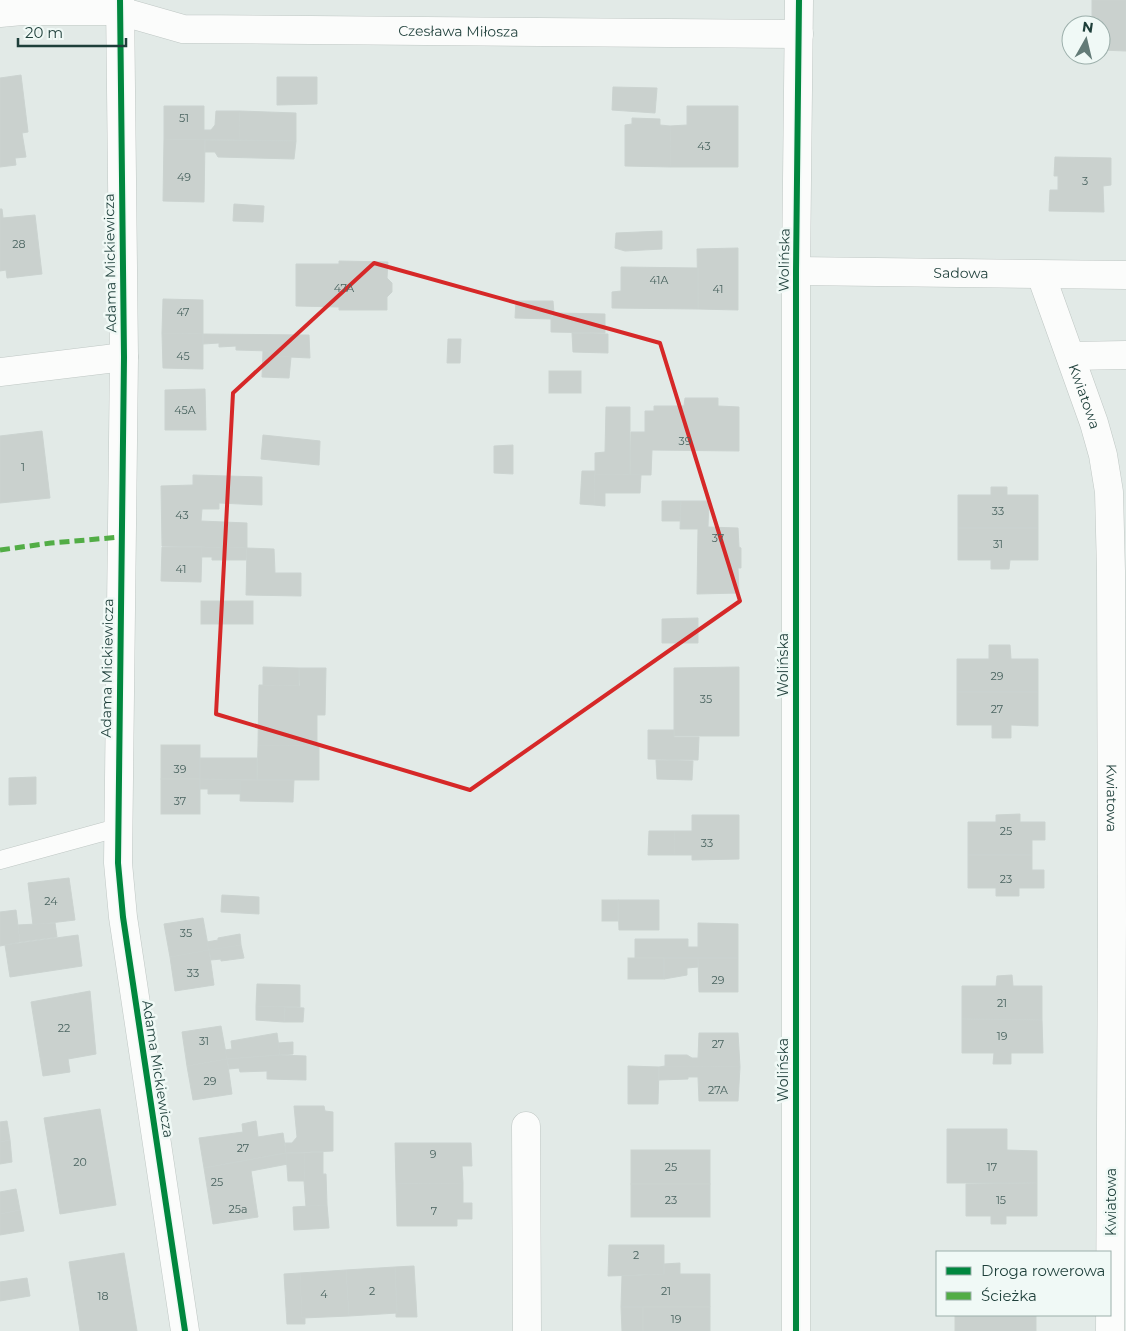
<svg xmlns="http://www.w3.org/2000/svg" width="1126" height="1331" font-family="Montserrat,sans-serif">
<style>
.building{fill:#cad1ce;stroke:#cbd3d0}
.lines{fill:none;stroke-linecap:round;stroke-linejoin:round}
.service-casing{stroke:#bfc7c4;stroke-width:19}
.minor-casing{stroke:#bfc7c4;stroke-width:29}
.tertiary-casing{stroke:#bfc7c4;stroke-width:29}
.service{stroke:#fbfcfb;stroke-width:18}
.minor{stroke:#fbfcfb;stroke-width:28}
.tertiary{stroke:#fbfcfb;stroke-width:28}
.quiet{stroke:#52ad46;stroke-width:5;stroke-dasharray:10 5;stroke-linecap:butt}
.cycleway-casing{stroke:#f0f9f6;stroke-width:9}
.cycleway{stroke:#00873e;stroke-width:6}
.marked{fill:none;stroke:#d62828;stroke-width:4;stroke-linejoin:round}
.labels{text-anchor:middle;dominant-baseline:central;stroke-width:5;stroke-linejoin:round;paint-order:stroke}
.number-label{font-size:11px;fill:#4a6460}
.street-label{font-size:14px;fill:#1e3f3a;stroke:#f0f9f6}
</style>
<rect width="100%" height="100%" fill="#e2eae7"/>
<g class="building">
<path d="M1092,0H1126V51L1101,50V25H1095V19H1092Z"/>
<path d="M21,75L28,132L22,133L26,157L15,158L16,165L0,167V78Z"/>
<path d="M277,77H317V104L277,105Z"/>
<path d="M613,87L657,88L655,113L612,110Z"/>
<path d="M164,106H204V130H211L215,125L216,111H240L239,140L164,139Z"/>
<path d="M687,106H738V167H671L670,126L687,125Z"/>
<path d="M240,111L296,113V141L239,140Z"/>
<path d="M632,118L660,119V125L670,126L671,167L625,166V125L632,124Z"/>
<path d="M164,139L205,140L204,202L163,201Z"/>
<path d="M205,140L296,141L294,159L218,157L215,152H205Z"/>
<path d="M1055,157L1111,158V185L1103,186L1104,212L1049,211L1050,190H1058V176H1054Z"/>
<path d="M234,204L264,206L263,222L233,221Z"/>
<path d="M0,209H2L3,218L35,215L42,274L7,278L6,270L0,271Z"/>
<path d="M662,231V249L625,251L615,248L616,233Z"/>
<path d="M738,248V310L698,309L697,249Z"/>
<path d="M339,261L388,262L387,278L392,283V292L387,297V310H339V307L296,306V264H339Z"/>
<path d="M621,267L698,268V309L612,308V292L621,291Z"/>
<path d="M163,299L203,300V334L162,333Z"/>
<path d="M516,301H553L554,313H552L551,319L515,318Z"/>
<path d="M554,313L605,314V333L551,332V319Z"/>
<path d="M162,333L203,334V369L163,368Z"/>
<path d="M572,333L608,334V353L573,352Z"/>
<path d="M203,334L309,335L310,358L269,356V351L236,350V346L219,347V343L203,344Z"/>
<path d="M448,339H461L460,363H447Z"/>
<path d="M263,351H269V356L291,357L289,378L262,377Z"/>
<rect x="549" y="371" width="32" height="22"/>
<path d="M205,389L206,430H165V390Z"/>
<path d="M685,398H718V406L739,407V451L652,450L651,475H630L631,432H645V411H654V406H684Z"/>
<path d="M606,407H630V475L595,474V453L605,452Z"/>
<path d="M42,431L50,498L0,503V436Z"/>
<path d="M263,435L320,441L319,465L261,459Z"/>
<path d="M513,445V474L494,473V446Z"/>
<path d="M582,471H595L594,505L580,504Z"/>
<path d="M595,474L641,475L640,493H605V506L594,505Z"/>
<path d="M193,475L262,477V505L219,503V509H202L201,521L247,523V548L162,546L161,486L193,485Z"/>
<path d="M991,487H1007V495H1038V528H958V495H991Z"/>
<path d="M662,501H681L680,521H662Z"/>
<path d="M681,501H709L708,527L738,528L739,547L741,548V568H738L739,593L697,594L698,529H680Z"/>
<path d="M958,528H1038V560H1010L1009,569H991V560H958Z"/>
<path d="M162,547H202L201,582L161,581Z"/>
<path d="M202,547L247,548L246,560H212V557H201Z"/>
<path d="M247,548L274,549L275,573H301V596L246,595Z"/>
<rect x="201" y="601" width="52" height="23"/>
<path d="M698,618V643H662V619Z"/>
<path d="M989,645H1010L1011,659H1038V692H957V659H989Z"/>
<path d="M263,667L299,668V686L263,685Z"/>
<path d="M739,667V736H674V668Z"/>
<path d="M299,668H326L325,715H317V746L258,745L259,685L300,686Z"/>
<path d="M957,692H1038V726L1011,725V738H992V725H957Z"/>
<path d="M648,730H674V737H699L698,760L648,759Z"/>
<rect x="161" y="745" width="39" height="34"/>
<path d="M258,745L319,746V780H257Z"/>
<path d="M200,758H257V780L200,779Z"/>
<path d="M656,760L693,761L692,780L657,779Z"/>
<path d="M36,777V804L9,805V778Z"/>
<rect x="161" y="779" width="39" height="35"/>
<path d="M200,779L241,780V794H208V789H200Z"/>
<path d="M241,780H294L293,802L240,801Z"/>
<path d="M1020,814V822H1045V840H1032V855H968V822H996V815Z"/>
<path d="M692,815H739V859L692,860V855H675L674,831H692Z"/>
<path d="M649,831H674L675,855H648Z"/>
<path d="M968,855H1032V870H1044V888H1019V896H996V888H968Z"/>
<path d="M69,878L75,920L33,925L28,883Z"/>
<path d="M222,895L259,897V914L221,912Z"/>
<rect x="602" y="900" width="16" height="21"/>
<path d="M618,900H659V930H619Z"/>
<path d="M16,910L20,942L0,946V912Z"/>
<path d="M203,918L209,951L170,957L164,924Z"/>
<path d="M55,923L57,937L20,942L18,925Z"/>
<path d="M698,923L738,924V958H635V939H688V947H698Z"/>
<path d="M240,934L241,945L209,951L207,942L218,940V938Z"/>
<path d="M78,935L82,966L10,977L5,945Z"/>
<path d="M241,945L244,958L221,961V959L211,960L209,950Z"/>
<path d="M209,950L214,985L175,991L170,957Z"/>
<rect x="628" y="958" width="36" height="21"/>
<path d="M664,958H698V967L687,968V975L664,979Z"/>
<path d="M698,958H738V992H699Z"/>
<path d="M1012,975L1013,986H1042V1020L962,1019V986H996L997,976Z"/>
<path d="M257,984L300,985V1007L256,1006Z"/>
<path d="M90,991L96,1054L68,1059L70,1072L43,1076L31,1002Z"/>
<path d="M256,1006L285,1007L284,1022L256,1020Z"/>
<path d="M285,1007L304,1008L303,1022H284Z"/>
<path d="M962,1019L1042,1020L1043,1053H1011V1064H993L994,1053H962Z"/>
<path d="M221,1026L227,1059L187,1066L182,1032Z"/>
<path d="M277,1033L280,1055L227,1059L225,1050L232,1049L231,1041Z"/>
<path d="M699,1033H738L740,1067L665,1066V1055H687L692,1058H698Z"/>
<path d="M293,1042V1054L280,1055L278,1043Z"/>
<path d="M280,1055L306,1056V1080L267,1079V1071L240,1072L239,1068L229,1069L227,1059Z"/>
<path d="M227,1059L232,1094L193,1100L187,1066Z"/>
<path d="M628,1066L659,1067L658,1104H628Z"/>
<path d="M665,1066L740,1067L738,1101H699L698,1077H688V1079L659,1080V1067Z"/>
<path d="M294,1106H324L325,1111L333,1112V1151L286,1153L285,1143H292L297,1137Z"/>
<path d="M100,1109L116,1205L60,1214L44,1118Z"/>
<path d="M7,1121L10,1140L0,1142V1122Z"/>
<path d="M256,1121L258,1137L283,1133L286,1153L204,1168L199,1138L243,1132L242,1124Z"/>
<path d="M947,1129H1007V1150L1037,1151V1183H947Z"/>
<path d="M10,1140L12,1162L0,1164V1142Z"/>
<path d="M395,1143H471L472,1166H462L463,1183L396,1184Z"/>
<rect x="631" y="1150" width="79" height="34"/>
<path d="M323,1152V1174H326L327,1205L306,1207L304,1181L305,1153Z"/>
<path d="M286,1153L288,1164L251,1171L258,1217L213,1224L204,1168Z"/>
<path d="M286,1153H305L304,1181H288Z"/>
<path d="M463,1183V1203H472V1219H457V1226H397L396,1184Z"/>
<path d="M1037,1183V1216H1006V1224H991V1216H966V1184Z"/>
<rect x="631" y="1184" width="79" height="33"/>
<path d="M16,1189L20,1210L0,1214V1192Z"/>
<path d="M327,1205L329,1228L294,1230L293,1207Z"/>
<path d="M20,1210L24,1231L0,1235V1214Z"/>
<path d="M609,1245H664V1274L608,1276Z"/>
<path d="M124,1253L137,1331H80L69,1262Z"/>
<path d="M680,1263V1274H710V1307H621L622,1276L664,1274V1264Z"/>
<path d="M414,1266L417,1317H396V1313H397L395,1267Z"/>
<path d="M395,1267L397,1313L349,1316L346,1270Z"/>
<path d="M346,1270L349,1316L302,1318L300,1273Z"/>
<path d="M300,1273L302,1318H305V1324H287L284,1274Z"/>
<path d="M27,1278L30,1296L0,1301V1282Z"/>
<path d="M621,1307H643V1331H622Z"/>
<rect x="643" y="1307" width="67" height="24"/>
<rect x="955" y="1315" width="81" height="16"/>
</g>
<g class="lines">
<defs>
<path id="service" d="M0,860L117,828"/>
<g id="minor">
<path d="M120,0L124,357L118,863L123,917L185,1331"/>
<path id="s1" d="M0,13L22,11H120L183,29L799,34"/>
<path id="s2" d="M796,271L1126,275"/>
<path id="s3" d="M1041,275L1094,423L1103,455L1109,492L1111,571L1112,921L1110,1331"/>
<path d="M1071,356L1126,355"/>
<path d="M0,372L124,357"/>
<path d="M526,1126L527,1331"/>
</g>
<path id="tertiary" d="M796,1331V271L799,0"/>
</defs>
<use href="#service" class="service-casing"/>
<use href="#minor" class="minor-casing"/>
<use href="#tertiary" class="tertiary-casing"/>
<use href="#service" class="service"/>
<use href="#minor" class="minor"/>
<use href="#tertiary" class="tertiary"/>
<path class="quiet" d="M0,550L51,543L121,537"/>
<defs>
<g id="cycleway">
<path d="M120,0L124,357L118,863L123,917L185,1331"/>
<path d="M796,1331V271L799,0"/>
</g>
</defs>
<use href="#cycleway" class="cycleway-casing"/>
<use href="#cycleway" class="cycleway"/>
</g>
<path class="marked" d="M374,263L660,343L740,601L470,790L216,714L233,393Z"/>
<g class="labels">
<g class="number-label">
<text x="184" y="118">51</text>
<text x="704" y="146">43</text>
<text x="184" y="177">49</text>
<text x="1085" y="181">3</text>
<text x="19" y="244">28</text>
<text x="659" y="280">41A</text>
<text x="344" y="288">47A</text>
<text x="718" y="289">41</text>
<text x="183" y="312">47</text>
<text x="183" y="356">45</text>
<text x="185" y="410">45A</text>
<text x="685" y="441">39</text>
<text x="23" y="467">1</text>
<text x="998" y="511">33</text>
<text x="182" y="515">43</text>
<text x="718" y="538">37</text>
<text x="998" y="544">31</text>
<text x="181" y="569">41</text>
<text x="997" y="676">29</text>
<text x="706" y="699">35</text>
<text x="997" y="709">27</text>
<text x="180" y="769">39</text>
<text x="180" y="801">37</text>
<text x="1006" y="831">25</text>
<text x="707" y="843">33</text>
<text x="1006" y="879">23</text>
<text x="51" y="901">24</text>
<text x="186" y="933">35</text>
<text x="193" y="973">33</text>
<text x="718" y="980">29</text>
<text x="1002" y="1003">21</text>
<text x="64" y="1028">22</text>
<text x="1002" y="1036">19</text>
<text x="204" y="1041">31</text>
<text x="718" y="1044">27</text>
<text x="210" y="1081">29</text>
<text x="718" y="1090">27A</text>
<text x="243" y="1148">27</text>
<text x="433" y="1154">9</text>
<text x="80" y="1162">20</text>
<text x="671" y="1167">25</text>
<text x="992" y="1167">17</text>
<text x="217" y="1182">25</text>
<text x="671" y="1200">23</text>
<text x="1001" y="1200">15</text>
<text x="238" y="1209">25a</text>
<text x="434" y="1211">7</text>
<text x="636" y="1255">2</text>
<text x="372" y="1291">2</text>
<text x="666" y="1291">21</text>
<text x="324" y="1294">4</text>
<text x="103" y="1296">18</text>
<text x="676" y="1319">19</text>
</g>
<g class="street-label">
<text stroke="none"><textPath href="#s1" startOffset="461">Czesława Miłosza</textPath></text>
<text transform="translate(784 260) rotate(-89)">Wolińska</text>
<text transform="translate(110 263) rotate(-91)">Adama Mickiewicza</text>
<text stroke="none"><textPath href="#s2" startOffset="165">Sadowa</textPath></text>
<text stroke="none"><textPath href="#s3" startOffset="129">Kwiatowa</textPath></text>
<text transform="translate(783 665) rotate(-90)">Wolińska</text>
<text transform="translate(107 668) rotate(-89)">Adama Mickiewicza</text>
<text stroke="none"><textPath href="#s3" startOffset="534">Kwiatowa</textPath></text>
<text transform="translate(158 1069) rotate(81)">Adama Mickiewicza</text>
<text transform="translate(783 1070) rotate(-90)">Wolińska</text>
<text transform="translate(1111 1202) rotate(-90)">Kwiatowa</text>
</g>
</g>
<rect x="936" y="1251" width="175" height="65" fill="#f0f9f6" stroke="#9cafab"/>
<rect x="946" y="1267" width="25" height="8" fill="#00873e" stroke="#9cafab"/>
<text x="981" y="1276" font-size="15" fill="#1e3f3a">Droga rowerowa</text>
<rect x="946" y="1292" width="25" height="8" fill="#52ad46" stroke="#9cafab"/>
<text x="981" y="1301" font-size="15" fill="#1e3f3a">Ścieżka</text>
<g transform="translate(1086 40) rotate(8)"><circle r="24" fill="#f0f9f6" stroke="#9cafab"/>
<path d="M0-4L9 19L0 12L-9 19Z" fill="#637b77"/>
<text y="-8" font-size="14" font-weight="bold" text-anchor="middle" fill="#1e3f3a">N</text>
</g>
<path d="M18 38v8h108v-8" fill="none" stroke="#1e3f3a" stroke-width="2.5"/>
<text x="25" y="38" font-size="15" fill="#1e3f3a" stroke="#f0f9f6" stroke-width="4" paint-order="stroke">20 m</text>
</svg>
